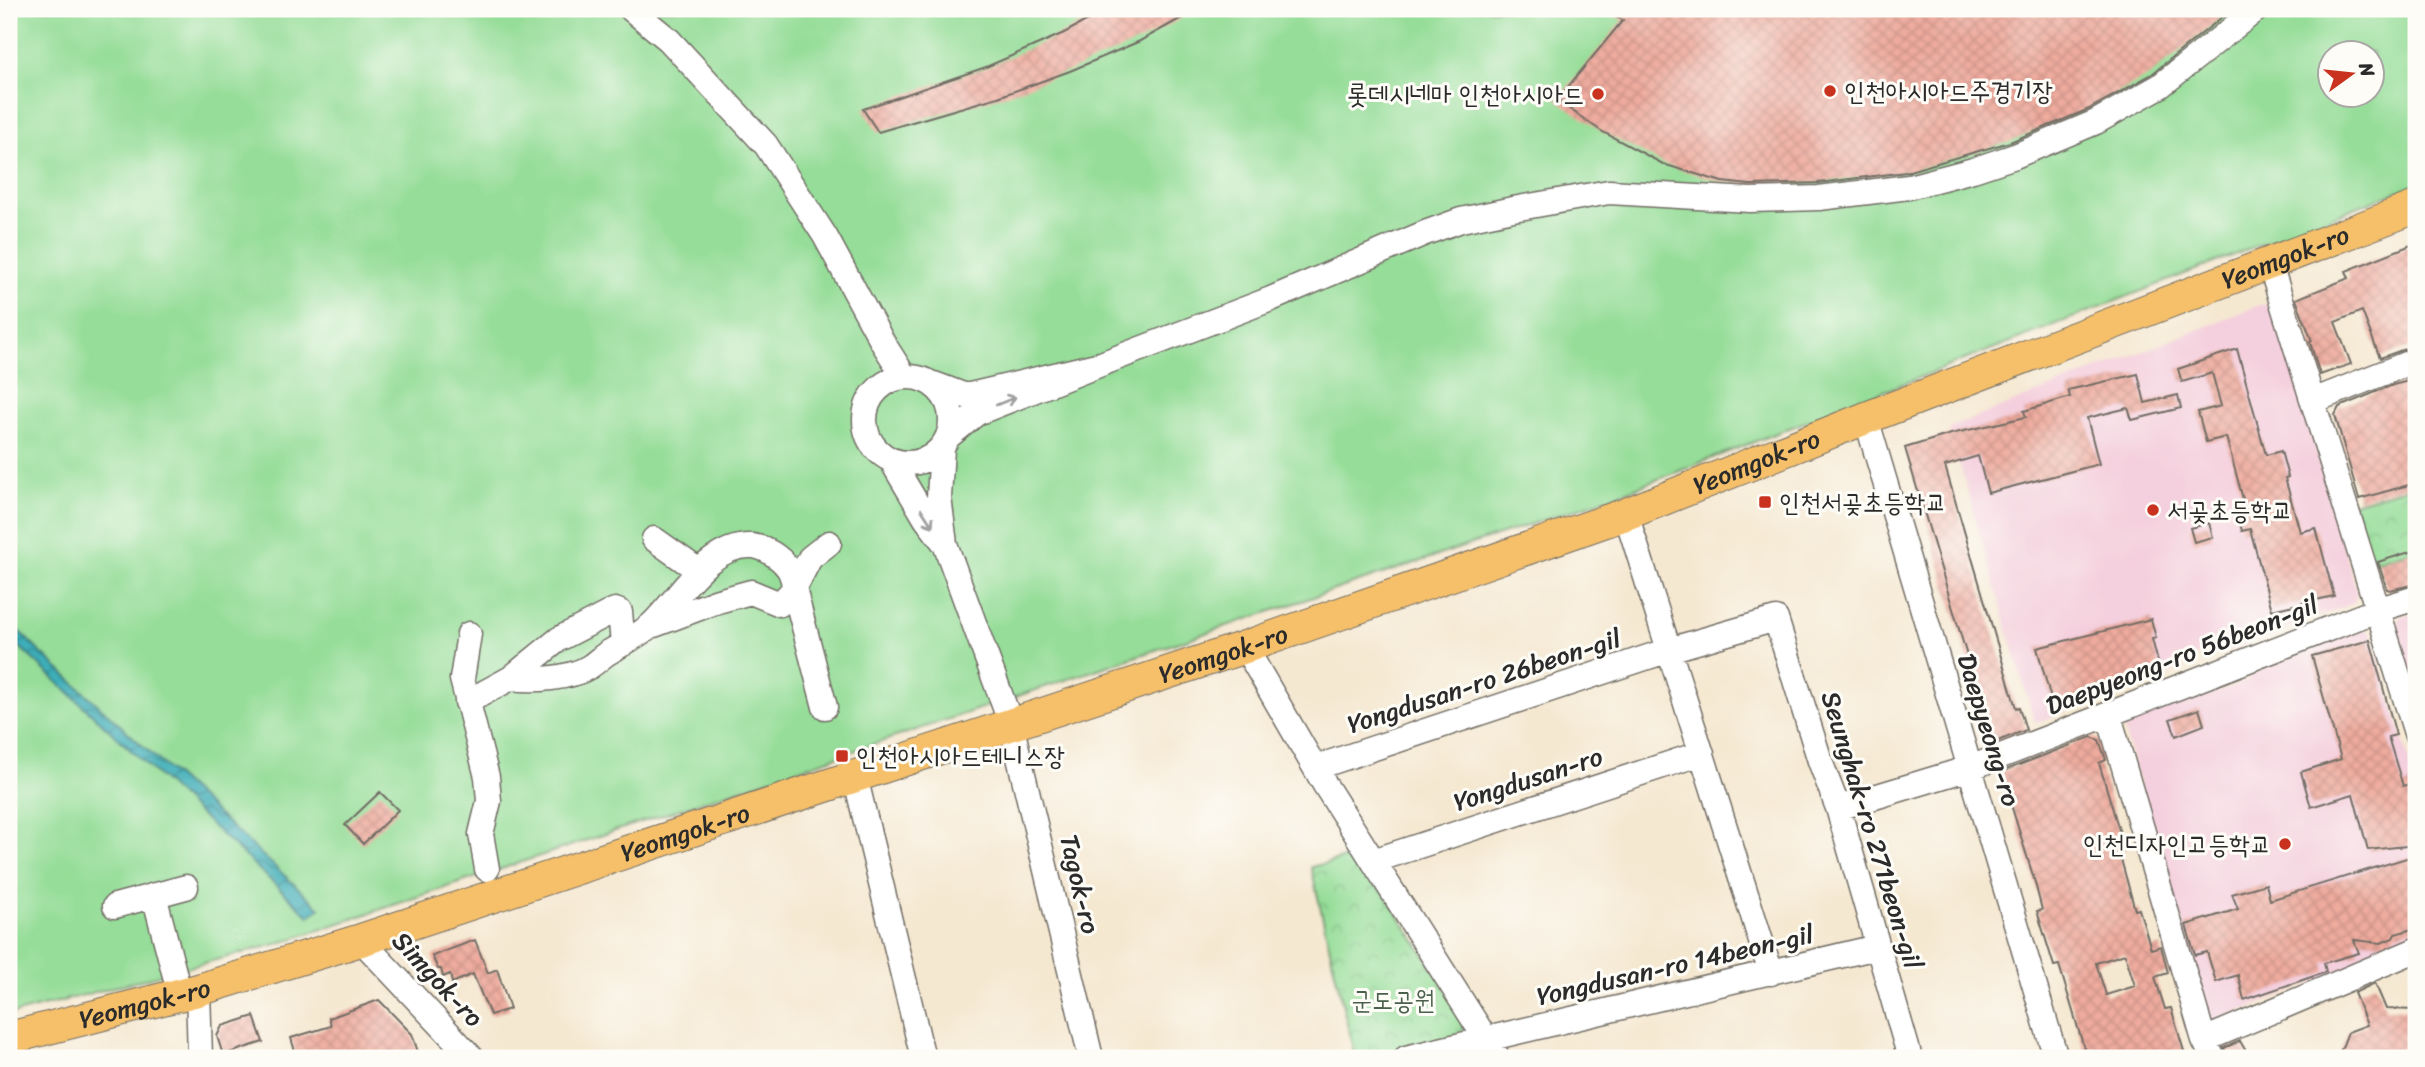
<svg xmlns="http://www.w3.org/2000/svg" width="2425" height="1067" font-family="Sriracha,'Poor Story',sans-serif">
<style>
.built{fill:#f4cfdd}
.park{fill:url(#park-crowns);stroke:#608462;stroke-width:2}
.garden{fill:#95dd98;stroke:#608462;stroke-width:2;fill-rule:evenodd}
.water{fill:url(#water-waves);stroke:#346c71;stroke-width:2}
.building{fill:url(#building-cross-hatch);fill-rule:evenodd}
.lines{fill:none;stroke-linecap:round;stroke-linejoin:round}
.minor-casing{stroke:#726d65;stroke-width:27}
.major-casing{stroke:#726d65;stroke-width:34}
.minor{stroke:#fff;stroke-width:24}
.major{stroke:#f6c06b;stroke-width:32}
.oneway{stroke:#a0a0a0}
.poi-dot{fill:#c8321e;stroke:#fdfcf7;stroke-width:2.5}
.labels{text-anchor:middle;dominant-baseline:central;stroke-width:6;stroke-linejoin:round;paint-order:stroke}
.poi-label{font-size:26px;fill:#2b2b2b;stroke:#fdfcf7;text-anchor:start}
.street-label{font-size:26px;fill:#2b2b2b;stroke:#fdfcf7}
.park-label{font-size:26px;fill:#4b604c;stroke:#fdfcf7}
</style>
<defs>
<pattern id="park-crowns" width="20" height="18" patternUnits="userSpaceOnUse" patternTransform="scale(1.75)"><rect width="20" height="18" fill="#95dd98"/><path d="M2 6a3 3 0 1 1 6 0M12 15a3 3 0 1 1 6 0" fill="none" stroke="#81be83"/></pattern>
<pattern id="water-waves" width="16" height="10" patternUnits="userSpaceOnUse" patternTransform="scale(1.75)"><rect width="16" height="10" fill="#3dadb7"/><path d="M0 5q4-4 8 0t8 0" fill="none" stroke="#338d95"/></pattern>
<pattern id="building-cross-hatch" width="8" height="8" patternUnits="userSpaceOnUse" patternTransform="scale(1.75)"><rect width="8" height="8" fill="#eeab9e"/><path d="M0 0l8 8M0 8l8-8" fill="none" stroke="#cc9388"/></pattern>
</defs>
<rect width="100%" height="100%" fill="#fdfcf7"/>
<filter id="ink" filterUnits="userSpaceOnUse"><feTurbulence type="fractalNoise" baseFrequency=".0143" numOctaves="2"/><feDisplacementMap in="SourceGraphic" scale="14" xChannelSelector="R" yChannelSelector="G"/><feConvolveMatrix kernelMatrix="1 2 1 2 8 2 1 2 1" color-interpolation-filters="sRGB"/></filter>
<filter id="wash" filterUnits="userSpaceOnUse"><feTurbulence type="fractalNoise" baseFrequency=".00686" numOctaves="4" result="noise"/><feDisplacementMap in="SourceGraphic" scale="28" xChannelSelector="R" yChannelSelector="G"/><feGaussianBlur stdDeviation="1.57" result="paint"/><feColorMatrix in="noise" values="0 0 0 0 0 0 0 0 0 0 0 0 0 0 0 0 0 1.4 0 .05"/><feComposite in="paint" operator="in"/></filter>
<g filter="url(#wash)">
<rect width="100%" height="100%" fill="#f5e8d1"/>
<path class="built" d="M2260 305H2275L2357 593 2354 603 2212 657 2207 652 2194 656 2182 661 2180 670 2035 723 1949 428Z
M2416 611V703L2394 628 2401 616Z
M2363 629 2371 633 2416 783V942L2216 1021 2208 1018 2178 907 2172 905 2122 722 2207 687 2218 692 2247 681 2250 674Z"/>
<path class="park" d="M2416 485V549L2370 563 2353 503Z
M1359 855 1458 1006 1465 1036 1367 1058H1355L1311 867Z"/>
<path class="garden" d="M9 9H2416V184L1615 496 280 943 9 1015ZM2330 52H2372V94H2330Z"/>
<path class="water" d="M9 621 38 650 320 908 309 916 9 637Z"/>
<g id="blocks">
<path class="building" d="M1108 9H1198L1140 41 1070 71 998 97 878 132 863 109 986 67 1064 33Z
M1599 9H2232L2152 74 2089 109 2010 142 1906 172 1818 183 1750 185 1722 182 1663 164 1601 131 1557 100 1623 20Z
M2416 243V345L2380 358 2362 311 2335 322 2351 364 2320 375 2310 342 2312 341 2296 299 2349 278 2346 271Z
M2237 349 2266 455 2281 451 2288 477 2285 478 2300 532 2316 528 2334 596 2272 610 2250 529 2242 531 2237 513 2246 510 2226 437 2206 442 2198 412 2221 406 2212 373 2182 382 2178 369Z
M2138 374 2145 403 2178 395 2181 408 2132 420 2128 408 2087 418 2099 464 1988 493 1978 456 1945 466 2016 708 2019 707 2026 730 1993 743 1905 448 1951 434 2026 417 2024 411 2070 397 2068 390Z
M2416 379V483L2359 499 2335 415 2339 407 2393 385Z
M2209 523 2213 537 2194 542 2190 528Z
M2416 550V584L2390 590 2387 589 2378 562Z
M2151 619 2156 638 2152 639 2161 674 2053 706 2037 648Z
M2370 640 2396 735 2388 737 2403 786 2416 782V845L2368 850 2353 794 2311 807 2301 772 2341 759 2312 656Z
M2199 709 2204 725 2176 736 2170 719Z
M2091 737 2099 740 2106 760 2099 763 2125 850 2119 852 2135 910 2139 909 2151 949 2161 946 2168 973 2155 977 2165 1009 2171 1008 2186 1058H2087L2059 965 2054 966 2037 911 2042 910 2034 879 2001 772ZM2125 954 2135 986 2106 995 2096 963Z
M380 792 398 810 363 844 345 825Z
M2416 855V928L2395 934 2393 938 2381 943 2354 940 2359 953 2324 963 2326 972 2244 1000 2238 975 2216 982 2207 952 2195 955 2186 925 2238 909 2232 894 2266 884 2270 900Z
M475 940 488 973 497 969 510 1009 490 1015 473 974 452 983 450 974 443 977 441 969H438L432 956Z
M2375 983 2386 1009 2416 1010V1058H2338L2348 1032 2367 1025 2354 993Z
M379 1000 412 1034 420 1058H297L291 1038 331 1026 329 1018Z
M254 1016 263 1042 223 1055 217 1036 222 1026Z
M2240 1041 2250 1058H2228L2224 1048Z"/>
</g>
</g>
<g filter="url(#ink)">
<use href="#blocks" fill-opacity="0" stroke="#726d65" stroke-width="2"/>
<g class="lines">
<defs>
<path id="minor" d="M631 9 669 40 766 145 825 236 883 343 904 376
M2270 264 2416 733
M1101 364 1271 299 1425 233 1461 220 1513 209 1609 192 1750 200 1819 198 1909 187 1973 170 2015 156 2096 122 2160 86 2257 9
M865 420a43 43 0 1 1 86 0a43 43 0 1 1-86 0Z
M934 384 966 396 1101 364 977 413 949 436
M2313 401 2416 360
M1866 418 2056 1058
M891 460 926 519 945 544 939 497 942 448
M1626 514 1771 973
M654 539 699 571
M945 544 1011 724 1091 1058
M654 625 718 601 751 592 780 604 794 589 810 558 829 543
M469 634 462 679 487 777 489 801 481 834 487 869
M1245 647 1325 785 1498 1058
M511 678C534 681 569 679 589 667 597 662 603 655 611 651 624 643 639 635 651 625 680 598 708 543 753 546 766 548 780 557 788 568 795 578 794 592 798 604 807 638 816 673 825 707
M467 702 511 678 559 639 615 610 620 612 623 644
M2109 716 2204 1040 2213 1058
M1317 767 1669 650 1776 619 1820 761 1838 808 1910 1058
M855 776 923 1058
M1838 808 1970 768 2377 610 2416 598
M1373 861 1702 753
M154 895 180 995
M115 906 186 887
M361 940 472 1058
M198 990 200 1058
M2204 1040 2416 950
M1406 1058 1877 947"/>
<g id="major">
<path id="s1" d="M9 1038 198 990 361 940 1245 647 1626 514 1866 418 2416 207"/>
</g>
</defs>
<use href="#minor" class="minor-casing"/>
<use href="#major" class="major-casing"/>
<use href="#minor" class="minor"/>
<use href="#major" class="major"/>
</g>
<defs><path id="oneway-shaft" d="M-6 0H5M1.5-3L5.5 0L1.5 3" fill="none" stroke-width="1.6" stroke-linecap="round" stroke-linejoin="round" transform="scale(1.75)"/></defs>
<g class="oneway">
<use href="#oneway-shaft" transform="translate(1006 401) rotate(-22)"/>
<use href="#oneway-shaft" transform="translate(927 518) rotate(57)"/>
</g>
</g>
<g class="poi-dot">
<circle cx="1830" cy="91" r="7"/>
<circle cx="1598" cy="94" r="7"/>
<rect x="1758" y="495" width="14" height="14" rx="3.5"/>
<circle cx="2153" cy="510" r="7"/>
<rect x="835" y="749" width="14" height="14" rx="3.5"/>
<circle cx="2285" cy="844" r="7"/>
</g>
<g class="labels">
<g class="poi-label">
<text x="1844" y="91">인천아시아드주경기장</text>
<text x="1584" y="94" text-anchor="end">롯데시네마 인천아시아드</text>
<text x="1779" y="502">인천서곶초등학교</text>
<text x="2167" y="510">서곶초등학교</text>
<text x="856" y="756">인천아시아드테니스장</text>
<text x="2271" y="844" text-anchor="end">인천디자인고등학교</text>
</g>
<g class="street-label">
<text stroke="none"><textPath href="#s1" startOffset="2408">Yeomgok-ro</textPath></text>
<text stroke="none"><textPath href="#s1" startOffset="1841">Yeomgok-ro</textPath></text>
<text stroke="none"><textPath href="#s1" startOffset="1274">Yeomgok-ro</textPath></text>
<text transform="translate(2182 655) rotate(-21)">Daepyeong-ro 56beon-gil</text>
<text transform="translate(1484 681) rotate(-18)">Yongdusan-ro 26beon-gil</text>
<text transform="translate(1989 730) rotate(73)">Daepyeong-ro</text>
<text transform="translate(1528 779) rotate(-18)">Yongdusan-ro</text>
<text transform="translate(1872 830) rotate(73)">Seunghak-ro 271beon-gil</text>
<text stroke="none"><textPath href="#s1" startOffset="707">Yeomgok-ro</textPath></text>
<text transform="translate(1080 884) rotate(77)">Tagok-ro</text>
<text transform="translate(1675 965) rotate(-13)">Yongdusan-ro 14beon-gil</text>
<text transform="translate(438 979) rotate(47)">Simgok-ro</text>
<text stroke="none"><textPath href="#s1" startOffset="140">Yeomgok-ro</textPath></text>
</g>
<g class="park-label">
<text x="1393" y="1000">군도공원</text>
</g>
</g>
<rect width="2425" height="1067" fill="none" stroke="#fdfcf7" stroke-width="35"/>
<g transform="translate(2351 74) rotate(75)"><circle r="33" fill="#fdfcf7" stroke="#a9a8a5" stroke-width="2"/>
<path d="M0-5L12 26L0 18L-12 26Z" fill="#c8321e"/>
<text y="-10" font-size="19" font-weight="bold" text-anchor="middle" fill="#2b2b2b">N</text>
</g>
</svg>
